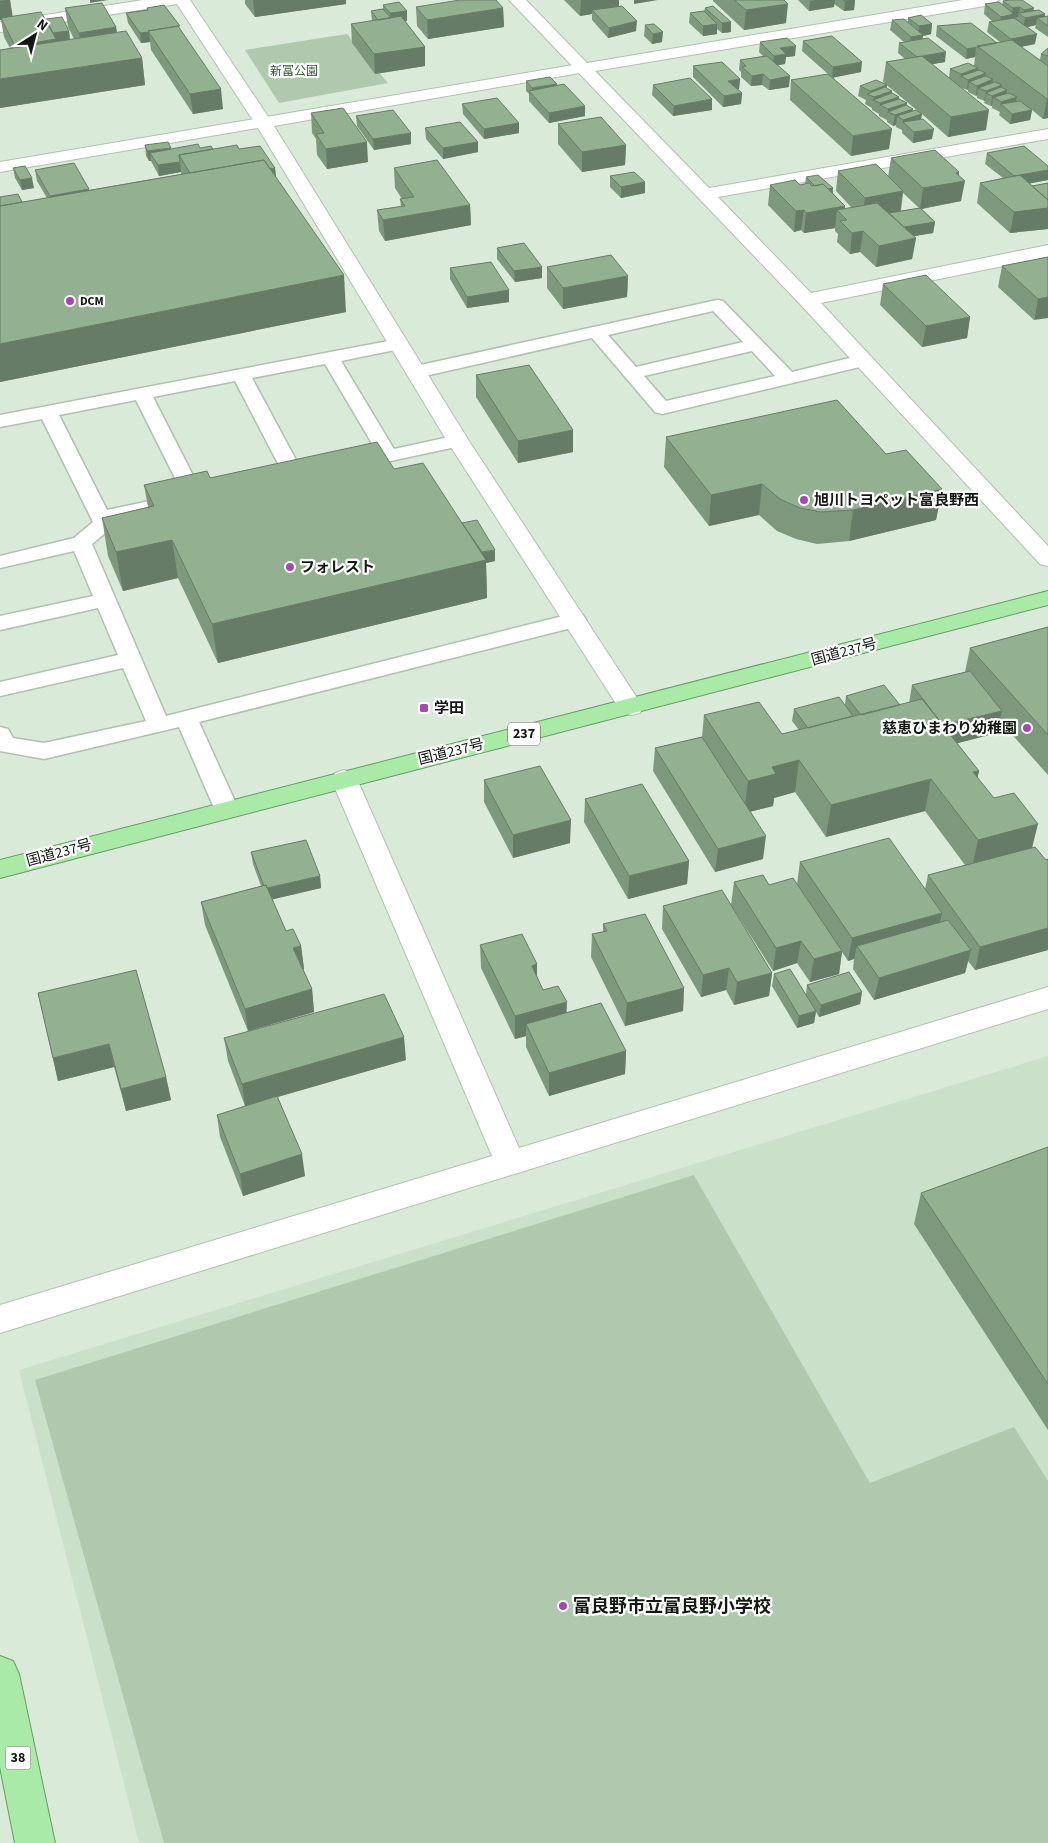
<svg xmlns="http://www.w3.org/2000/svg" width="1048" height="1843" font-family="'Source Sans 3','Noto Sans JP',sans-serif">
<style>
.built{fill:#cae0c9}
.green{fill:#b0c9ae}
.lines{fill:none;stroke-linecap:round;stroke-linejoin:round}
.service-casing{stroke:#b0c0af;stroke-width:3}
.minor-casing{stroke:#b0c0af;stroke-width:2}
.tertiary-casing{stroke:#b0c0af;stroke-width:2}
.trunk-casing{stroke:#659d63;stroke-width:2}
.service{fill:#fff;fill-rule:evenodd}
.minor{fill:#fff;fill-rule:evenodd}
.tertiary{fill:#fff;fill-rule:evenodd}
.trunk{fill:#a8eaa6;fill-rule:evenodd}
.wall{fill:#7e987d;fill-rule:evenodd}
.shaded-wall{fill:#677c66}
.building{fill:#93b191;stroke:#677c66}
.poi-dot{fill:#a648b1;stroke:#fff;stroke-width:2}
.labels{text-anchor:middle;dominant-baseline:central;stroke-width:4.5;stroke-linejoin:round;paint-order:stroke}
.far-park-label{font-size:12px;fill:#2e592d;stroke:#fff}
.far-poi-label{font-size:12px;font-weight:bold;fill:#121812;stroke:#fff;text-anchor:start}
.shield{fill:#fff;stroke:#595d59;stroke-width:1}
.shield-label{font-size:14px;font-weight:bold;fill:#121812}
.poi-label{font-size:15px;font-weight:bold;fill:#121812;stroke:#fff;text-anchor:start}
.street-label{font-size:15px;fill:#121812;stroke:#fff}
.near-poi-label{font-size:18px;font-weight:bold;fill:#121812;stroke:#fff;text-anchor:start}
</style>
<rect width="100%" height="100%" fill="#daead9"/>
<path class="built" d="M1048 1056V1843H139L19 1370Z"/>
<path class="green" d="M347 34 388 83 279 103 245 50Z
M694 1175 870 1483 1014 1427 1048 1481V1843H164L35 1380Z"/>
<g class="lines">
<defs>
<path id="service" d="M717 300 723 301 792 372 862 355 868 357 871 361 868 365 662 414 655 412 592 338 416 378 409 376 407 372 409 368 416 366ZM713 311 743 342 636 367 608 335ZM752 351 775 376 666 401 644 376Z
M399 339 405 340 408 344 405 348 341 361 394 449 458 435 465 437 468 441 465 445 353 469 346 467 343 463 346 459 377 452 325 364 252 378 304 475 301 479H287L284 475 235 381 153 397 204 497 201 501 122 519 92 544 166 716 575 613 583 615 586 620 583 625 199 722 238 808 234 814 226 816 218 814 214 808 179 727 44 759 0 751V727L8 729 13 738 44 743 146 721 123 668 0 696V682L118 655 98 608 0 630V616L93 596 74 551 0 568V556L74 538 93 522 42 419 0 427V415ZM136 400 183 494 107 510 59 415Z"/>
<path id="minor" d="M143 0H190L271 121 268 125H256L177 4 0 32V22Z
M509 0H526L587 63 963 0H999L991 5 595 71 709 188 1048 129V139L718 197 811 293 1048 245V257L821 303 1048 546V566L1040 564 800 304Z
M344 770 353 773 357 779 519 1148 1048 987V1009L0 1333V1305L492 1156 331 779 335 773Z"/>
<path id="tertiary" d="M585 63 591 65 593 68 591 71 274 126 469 441 643 707 640 713 631 715 622 713 447 441 258 128 0 172V162Z"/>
<path id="trunk" d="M1048 591V605L0 878V860Z
M0 1656 13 1661 19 1674 55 1843H15L0 1767Z"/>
</defs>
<use href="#service" class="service-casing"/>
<use href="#minor" class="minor-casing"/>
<use href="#tertiary" class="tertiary-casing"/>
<use href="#trunk" class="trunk-casing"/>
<use href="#service" class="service"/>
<use href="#minor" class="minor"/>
<use href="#tertiary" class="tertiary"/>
<use href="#trunk" class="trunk"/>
</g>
<path class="wall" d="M0 0H10L12 16 46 22 69 31 70 40 74 39 68 27 65 8 116 27 117 33 142 58 145 85 0 108V50L10 48 4 37 1 20H0Z
M245 0H346V4L255 17 245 4Z
M564 0H619V6L636 31 608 38 592 20V14L580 16Z
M713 0H784L786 23 744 30 713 1Z
M798 0H855L854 10 844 11 834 4V7L809 11Z
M1003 1 1045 14V16H1048V37L1035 28 1036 25 1027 27 1035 44 1021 47 1040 60 1041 54 1048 48V118L1043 119 1032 110 1030 120 1010 124 999 115 1000 112 992 108V106H991L984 103 985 101 977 98V95L976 96 968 92V89L967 90 960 87 986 130 948 137 922 114 921 119 932 139 913 143 902 133V130L896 127V125L893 126 887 122V120L879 116V114L872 110V108L865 104 866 100 858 96 860 86 886 88 892 91V93L899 97V99L907 103 906 105 912 111 919 112 883 82 886 62 905 59 898 53 899 43 904 42 890 30 892 20 908 22V18L932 24 931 34 923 36 922 39 945 62 932 64 949 78 950 69 974 66 975 57 966 59 936 36 937 26 997 43 1000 42 987 32 989 22H993L984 14 985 4 1002 5Z
M383 5 407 11V21H405L425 47V66L375 74 352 43 351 24 372 21 371 11 383 9Z
M416 7 503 8 504 27 428 39 417 26Z
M147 8 180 30 223 109 193 114 151 50 150 42 141 43 128 23 126 13 147 10Z
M705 8 731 22V32L722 33 717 29V34L703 36 689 23 690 13 704 11Z
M645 25 662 42 652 44 644 36Z
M803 41 861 72 833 77 889 149 851 156 790 100 791 80 828 74 802 51Z
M760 42 795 56 786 57 785 64 778 65 789 87 769 90 762 85 751 86 741 77V72L739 70 740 60 763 56 759 52Z
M693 66 740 79 739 89H737L742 93 741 104 723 107 693 77Z
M526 81 557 84V86L585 116 549 123 529 101V94L526 91Z
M653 85 712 110 673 116 652 95Z
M462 104 519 123V133L484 139 463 114Z
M311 113 368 162 327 169 317 155 316 139 312 133Z
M356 116 411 144 374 150 357 126Z
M558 124 626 145 625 165 582 172 558 144Z
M425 128 478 142V152L443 159 426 139Z
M145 145 171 149 200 148 213 149H239L275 168 276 177 346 312 0 382V197L22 202 47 198 37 181 35 170 89 190 181 174V172L159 176 152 163 151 161H149L146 156Z
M987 153 1048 180 1029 183 1032 186 1048 183V229L1010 233 977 203 980 183 1003 178 985 164Z
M891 158 959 172V176L961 201 922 209 935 222 933 233 913 236 916 238 912 259 876 267 860 252 850 254 837 242 838 234 835 231V228L804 233 801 230 794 232 768 205 770 185H800L805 184 806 177 833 188V193L845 206 844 209 852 208 836 191 838 171 888 177ZM903 193 919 208 901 211Z
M13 168 34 188 22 190 15 178Z
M394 168 470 205 471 225 385 241 379 231 377 210 401 206 400 199H402L395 188Z
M610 176 645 182V193L621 198 610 187Z
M497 248 542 267V278L515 282 497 259Z
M1048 257 1034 320 998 287 1002 266Z
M547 267 628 276 627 297 563 309 547 288Z
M450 268 509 302 467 308 450 279Z
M883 284 970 317 967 338 922 347 880 305Z
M476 375 573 452 518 463 476 397Z
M666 437 886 454 942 489 936 520 849 541 817 544 796 539 777 531 759 515 709 526 664 467Z
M394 469 462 523 495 561 486 563 487 598 218 663 178 578 123 591 108 556 102 518 148 507 144 485 210 478Z
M1048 627V775L1000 721 997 733 957 743 979 771 977 777 1032 848 1046 860 1048 859V950L975 970 968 961 965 973 874 1000 853 969 854 959 848 961 842 952 839 974 810 982 797 963 773 971 731 905 734 882 769 885 797 884 800 862 925 889 928 875 965 865 925 811 826 837 795 792 774 798 773 806 750 812 763 859 715 872 653 771 655 748 702 737 704 715 782 734 799 730 792 721 794 709 845 705 846 696 900 705 909 703 912 685 965 672 970 648Z
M484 780 570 843 513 858 484 802Z
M585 799 689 861 687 884 628 899 584 822Z
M251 852 320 876 321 888 272 899 286 931 301 946 304 969H303L312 989 314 1012 248 1031 205 925 201 902 261 886 253 864Z
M663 906 772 973 769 996 734 1005 726 990 701 997 662 929Z
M603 924 684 988 683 1011 625 1026 591 957 592 934 603 932Z
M480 945 537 978 543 990 566 1012 626 1051 625 1074 549 1096 526 1047V1036L515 1039 481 968Z
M774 974 806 994 807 985 862 992 860 1004 819 1017 816 1012 814 1023 797 1028 772 986Z
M38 993 166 1077 171 1100 126 1111 114 1067 58 1081Z
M224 1038 406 1060 278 1097 305 1176 243 1196 220 1137 217 1115 245 1106 228 1061Z
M1048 1147V1430L914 1224 921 1193Z"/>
<path class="shaded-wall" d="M6 0H10L13 18H1V20H0V1Z
M90 0H108L90 3Z
M253 0H346V4L255 17Z
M581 0H619V10H592V14L580 16Z
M634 0H658L634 4Z
M815 0H835L834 7 809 11 810 1Z
M855 0 854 10 844 11 845 1Z
M788 4 786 23 744 30 746 10Z
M1020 7 1018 17 1014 18 999 27 1001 17 1011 15 1013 8Z
M503 8 504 27 428 39 427 20Z
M1034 8 1032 16 1045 14 1044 23 1037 18 1036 25 1023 28 1025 18 1023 16 1024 10Z
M407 11V21L391 23 390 13Z
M637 21 636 31 608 38 609 28Z
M731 22V32L722 33V23Z
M717 24V34L703 36V26Z
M932 24 931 34 923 36 921 45 909 47 911 37 918 36 919 26Z
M116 27 119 46 82 52 79 33Z
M69 31 70 41 19 65 15 46 53 33Z
M149 32 150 42 141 43 140 33Z
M663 32 662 42 652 44 653 34Z
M1037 34 1035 44 1010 49 1011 39Z
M796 46 795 56 786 57 785 64 773 66 774 56 780 48Z
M425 47V66L375 74 374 54Z
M976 47 975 57 966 59 967 49Z
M946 52 945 62 916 67 917 57Z
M142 58 145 85 0 108V79Z
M862 62 861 72 832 78 833 67Z
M978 68 976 77 986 73 984 83 993 79 992 89 1002 85 1001 93 1007 90 1006 101 1017 97 1015 108 1001 104 999 112 1001 102 993 98 992 106H991L992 96 986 93 985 101H984L986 91 978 88 977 95 976 96 977 86 969 82 968 89 967 90 968 80 961 76 959 84 961 74Z
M763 74 762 85 751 86 752 76Z
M790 76 789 87 769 90 770 80Z
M740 79 739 89 727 91 728 81Z
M557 84V94L532 95V88Z
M887 85 886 93 892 91 891 99 899 97 898 106 907 103 906 111 913 109 912 117 922 114 920 124 903 122 902 130 903 120 897 116 896 125 893 126 895 115 888 112 887 120 888 109 880 105 879 114 880 103 873 100 874 97 870 95V91Z
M221 89 223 109 193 114 190 94Z
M742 93 741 104 723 107 724 96Z
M712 99V110L673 116 674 106Z
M1047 99H1048V118L1043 119Z
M585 106V116L549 123V113Z
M989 110 986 130 948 137 951 117Z
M1032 110 1030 120 1010 124 1012 114Z
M519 123V133L484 139V129Z
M892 129 889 149 851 156 853 136Z
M934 129 932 139 913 143 914 132Z
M411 133V144L374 150 373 139Z
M367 142 368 162 327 169 326 149Z
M478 142V152L443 159V148Z
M626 145 625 165 582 172V152Z
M171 148 172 158 150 153 151 161H149L147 151Z
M180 162 181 172 159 176 158 165Z
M275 168 277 188 195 182Z
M1048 170V180L1012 187 1014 176Z
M959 172 958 182 965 181 961 201 920 209 923 188 956 173Z
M32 178 34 188 22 190 20 180Z
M645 182V193L621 198V187Z
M833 188 832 199 821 191Z
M89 189 91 200 52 207 50 196Z
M903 191 900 212 862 218 865 198Z
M470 205 471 225 385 241 383 220Z
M1048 205V229L1010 233 1014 212Z
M845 206 844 216 837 210 835 228 804 233 806 213Z
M804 210 801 230 794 232 796 211Z
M935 222 933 233 897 239 899 228Z
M863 231 860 252 850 254 852 233Z
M916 238 912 259 876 267 879 246Z
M542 267V278L515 282 514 271Z
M344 275 346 312 0 382V344Z
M628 276 627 297 563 309V288Z
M509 290V302L467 308V297Z
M1048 297V318L1034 320 1038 299Z
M970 317 967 338 922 347 926 326Z
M573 430V452L518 463V441Z
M762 484 759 515 709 526 711 495Z
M942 489 936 520 849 541 853 510Z
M172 540 178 578 123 591 116 552Z
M495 550V561L486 563 487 598 218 663 212 624 474 554Z
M1002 711 997 733 939 748 943 725Z
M799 760 795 792 774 798 773 806 744 813 748 781 772 767Z
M979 771 972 803 973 772Z
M931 779 925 811 826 837 831 805Z
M571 820 570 843 513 858V835Z
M1038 824 1030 856 971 872 978 840Z
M766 836 763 859 715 872 718 849Z
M689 861 687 884 628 899 629 876Z
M320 876 321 888 266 901 265 889Z
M942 913 937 936 857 946 854 959 848 961 852 938Z
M1048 928V950L975 970 980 947Z
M801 941 797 963 773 971 776 948Z
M301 946 304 969 296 971 293 948Z
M971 950 965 973 874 1000 879 978Z
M842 951 839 974 810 982 814 959Z
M537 964V987L532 966Z
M729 968 726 990 701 997 703 975Z
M772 973 769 996 734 1005 737 982Z
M684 988 683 1011 625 1026 627 1003Z
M312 989 314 1012 248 1031 245 1009Z
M862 992 860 1004 819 1017 821 1005Z
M567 1002 566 1025 526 1024V1036L515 1039V1016Z
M816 1011 814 1023 797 1028 799 1016Z
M404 1037 406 1060 245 1106 242 1084Z
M109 1044 114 1067 58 1081 53 1058Z
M626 1051 625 1074 549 1096V1073Z
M166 1077 171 1100 126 1111 121 1089Z
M302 1154 305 1176 243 1196 240 1174Z"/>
<path class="building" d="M460 0H496L503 8 427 20 416 7Z
M734 0H784L788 4 746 10Z
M843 0H855L845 1Z
M1010 0H1022L1034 8 1024 10 1020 7 1013 8 1003 1Z
M399 2 407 11 390 13 383 5Z
M999 2 1014 14 1001 17 985 4Z
M102 3 116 27 79 33 65 8Z
M164 5 180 26H178L148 31 149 32 140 33 126 13 148 10 147 8Z
M622 6 637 21 609 28 592 10Z
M713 6 731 22 722 23 705 8Z
M383 9 391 18 378 20 371 11Z
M1039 10 1045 14 1025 18 1019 13Z
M704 11 717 24 703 26 690 13Z
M41 12 56 39 15 46 1 18Z
M921 15 932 24 919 26 908 18Z
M401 16 425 47 374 54 351 24Z
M1048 16V26L1037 18Z
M62 17 69 31 53 33 46 19Z
M1014 18 1037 34 1011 39 989 22Z
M904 19 923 35 911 37 892 20Z
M971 23 997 43 967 49 937 26Z
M654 24 663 32 653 34 645 25Z
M178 26 221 89 190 94 148 31Z
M126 31 142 58 0 79V50Z
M832 36 862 62 833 67 803 41Z
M787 38 796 46 780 48 786 54 774 56 760 42Z
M928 38 946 52 917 57 899 43Z
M1012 40 1048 66V99H1047L977 46Z
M1048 48V56L1041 54Z
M767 56 790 76 770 80 763 74 752 76 742 67 746 66 740 60Z
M922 56 989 110 951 117 886 62Z
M722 62 740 79 728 81 742 93 724 96 693 66Z
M968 63 978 68 961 74 950 69Z
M979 70 986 73 968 80 961 76Z
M828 74 892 129 853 136 791 80Z
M985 76 993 79 977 86 969 82Z
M550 77 557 84 532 88 526 81Z
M690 78 712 99 674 106 653 85Z
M876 80 887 85 870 91 860 86Z
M995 82 1002 85 986 91 978 88Z
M564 84 585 106 549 113 529 91Z
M885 87 892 91 874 97 867 94Z
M1001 87 1007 90 992 96 986 93Z
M892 93 899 97 880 103 873 100Z
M1009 93 1017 97 1001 102 994 97Z
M497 98 519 123 484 129 462 104Z
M899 99 907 103 888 109 880 105Z
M1020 101 1032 110 1012 114 1001 104Z
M906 105 913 109 895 115 888 112Z
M343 108 367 142 326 149 316 134 324 133 311 113Z
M393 110 411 133 373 139 356 116Z
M916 110 922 114 903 120 897 116Z
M601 117 626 145 582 152 558 124Z
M923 119 934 129 914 132 903 122Z
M460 122 478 142 443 148 425 128Z
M168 142 171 148 147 151 145 145Z
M198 144 200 148 211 146 213 149 179 155 180 162 158 165 150 153Z
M237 145 239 149 260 146 275 168 270 169 264 160 190 173 179 155Z
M1024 146 1048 166V170L1014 176 987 153Z
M935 150 959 172 956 173 965 181 923 188 891 158Z
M264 160 344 275 0 344V206Z
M437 160 470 205 383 220 377 210 405 206 400 199 414 197 394 168Z
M74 163 89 189 50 196 35 170Z
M876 164 903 191 865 198 838 171Z
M25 166 32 178 20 180 13 168Z
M634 172 645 182 621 187 610 176Z
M818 175 833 188 828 189 823 184 815 186 806 177Z
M1020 175 1048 200V208L1014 212 980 183Z
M795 180 800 185 809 183 812 186 823 184 845 206 806 213 804 210 796 211 770 185Z
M1048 183V200L1032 186Z
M18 194 22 202 0 206V197Z
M877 203 916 238 879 246 863 231 852 233 840 221 847 220 837 210Z
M920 208 935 222 904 227 889 213Z
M524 243 542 267 514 271 497 248Z
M611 255 628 276 563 288 547 267Z
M1048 257V297L1038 299 1002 266Z
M491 262 509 290 467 297 450 268Z
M926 275 970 317 926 326 883 284Z
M529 365 573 430 518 441 476 375Z
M837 400 886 454 906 450 942 489 853 510 821 512 800 508 780 499 762 484 711 495 666 437Z
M377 442 394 469 423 463 486 560 212 624 172 540 116 552 102 518 154 506 144 485 207 471 210 478Z
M477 520 495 550 482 552 462 523Z
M1048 627V735L970 648Z
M970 671 1002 711 943 725 912 685Z
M884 685 900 705 861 715 846 696Z
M839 697 853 716 808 728 794 709Z
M922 699 979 771 973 772 994 798 1014 793 1038 824 978 840 931 779 831 805 799 760 772 767 776 774 748 781 704 715 759 702 782 734Z
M702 737 766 836 718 849 655 748Z
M540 766 571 820 513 835 484 780Z
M642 784 689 861 629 876 585 799Z
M889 838 942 913 852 938 800 862Z
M306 840 320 876 267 888 266 885 264 886 251 852Z
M1035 847 1046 860 1048 859V928L980 947 928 875Z
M763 875 769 885 793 878 842 951 814 959 801 941 776 948 734 882Z
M266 885 286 931 293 929 301 946 293 948 312 989 245 1009 201 902Z
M722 890 772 973 737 982 729 968 703 975 663 906Z
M645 914 684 988 627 1003 592 934 607 931 603 924Z
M948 920 971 950 879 978 857 946Z
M522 934 537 964 532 966 543 990 558 986 567 1002 515 1016 480 945Z
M790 969 816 1011 799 1016 774 974Z
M136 970 166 1077 121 1089 109 1044 53 1058 38 993Z
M849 972 862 992 821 1005 807 985Z
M384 994 404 1037 242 1084 224 1038Z
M601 1003 626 1051 549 1073 526 1024Z
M277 1096 302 1154 240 1174 217 1115Z
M1048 1147V1384L921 1193Z"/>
<g class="poi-dot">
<circle cx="70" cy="301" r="5"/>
<circle cx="804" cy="500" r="5"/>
<circle cx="290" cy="567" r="5"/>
<rect x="419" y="703" width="10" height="10" rx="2.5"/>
<circle cx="1027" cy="728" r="5"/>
<circle cx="563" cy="1606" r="5"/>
</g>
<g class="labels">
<g class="far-park-label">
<text x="294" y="71">新冨公園</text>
</g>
<g class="far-poi-label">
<text x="80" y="301">DCM</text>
</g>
<g class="shield">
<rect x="508" y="722.5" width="32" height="23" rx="4"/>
<rect x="5.5" y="1746.5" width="25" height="23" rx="4"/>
</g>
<g class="shield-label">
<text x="524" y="734">237</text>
<text x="18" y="1758">38</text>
</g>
<g class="poi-label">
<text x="814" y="500">旭川トヨペット富良野西</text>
<text x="300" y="567">フォレスト</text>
<text x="434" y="708">学田</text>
<text x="1017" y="728" text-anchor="end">慈恵ひまわり幼稚園</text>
</g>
<g class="street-label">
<text transform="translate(844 652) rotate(-15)">国道237号</text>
<text transform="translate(451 752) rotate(-14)">国道237号</text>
<text transform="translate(59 853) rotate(-15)">国道237号</text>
</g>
<g class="near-poi-label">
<text x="573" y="1606">富良野市立富良野小学校</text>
</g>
</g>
<g transform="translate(35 35) rotate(36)" stroke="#ffffff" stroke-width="4" paint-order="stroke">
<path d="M0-4L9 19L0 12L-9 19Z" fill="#121812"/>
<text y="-8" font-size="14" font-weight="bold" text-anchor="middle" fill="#121812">N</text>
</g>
</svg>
